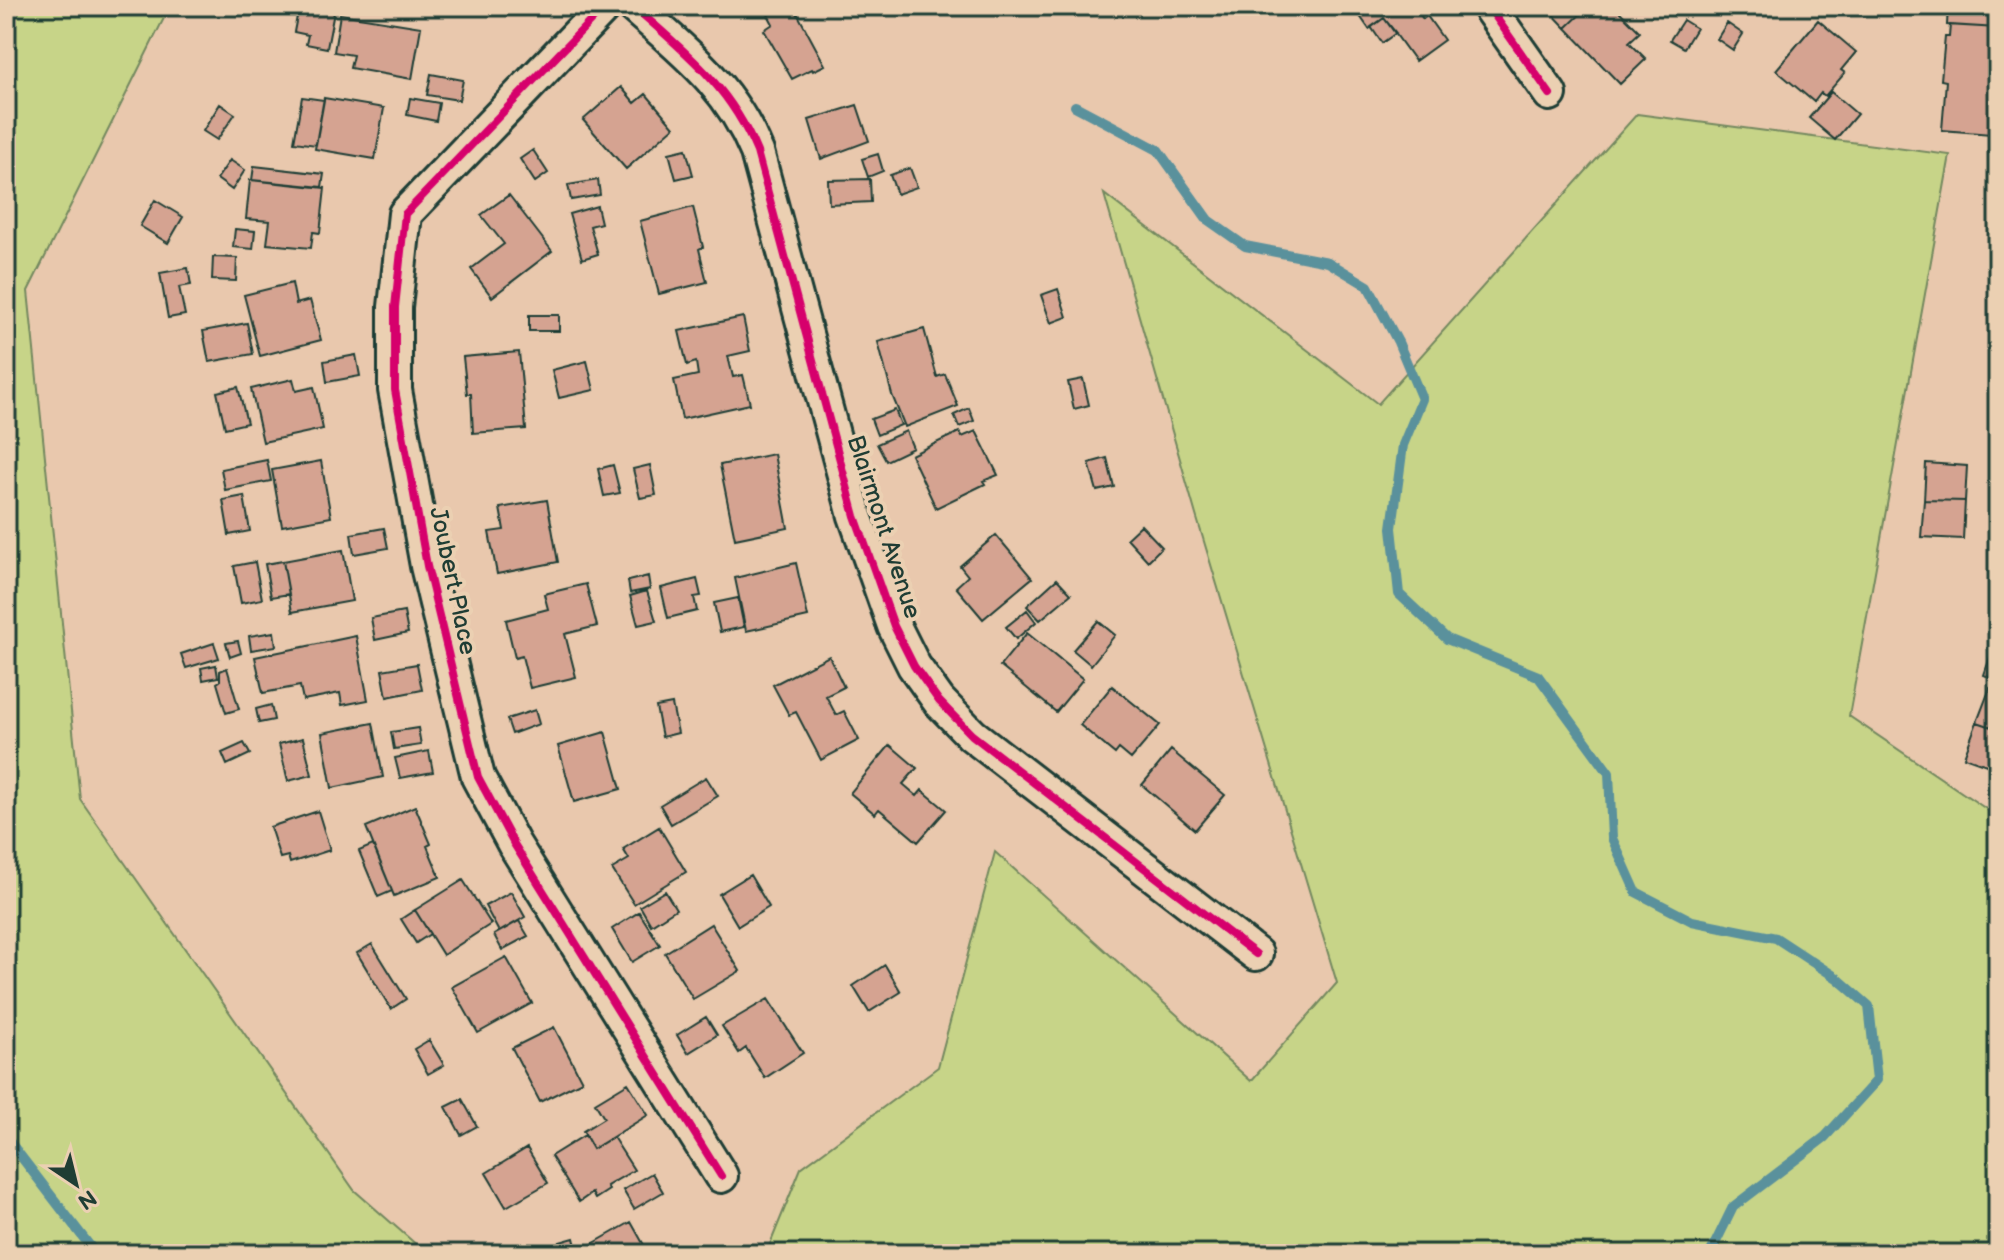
<svg xmlns="http://www.w3.org/2000/svg" width="2004" height="1260" font-family="'Balsamiq Sans',sans-serif">
<style>
.green{fill:#c7d488;stroke:#73885e;stroke-width:2}
.lines{fill:none;stroke-linecap:round;stroke-linejoin:round}
.stream{stroke:#5a919c;stroke-width:10}
.building{fill:#d5a391;stroke:#1f3d34;stroke-width:2}
.street-casing{stroke:#1f3d34;stroke-width:38}
.street{stroke:#ebd0b2;stroke-width:32}
.cycleway-casing{stroke:#ebd0b2;stroke-width:13}
.cycleway{stroke:#d6006c;stroke-width:8}
.labels{text-anchor:middle;dominant-baseline:central;stroke-width:8;stroke-linejoin:round;paint-order:stroke}
.street-label{font-size:24px;fill:#1f3d34;stroke:#ebd0b2}
</style>
<rect width="100%" height="100%" fill="#e9c8ad"/>
<filter id="ink" filterUnits="userSpaceOnUse"><feTurbulence type="fractalNoise" baseFrequency=".0125" numOctaves="2"/><feDisplacementMap in="SourceGraphic" scale="16" xChannelSelector="R" yChannelSelector="G"/><feConvolveMatrix kernelMatrix="1 2 1 2 8 2 1 2 1" color-interpolation-filters="sRGB"/></filter>
<g filter="url(#ink)">
<path class="green" d="M6 6H170L28 291 80 799 354 1190 427 1254H6Z
M1637 114 1950 155 1849 716 1998 817V1254H766L801 1168 938 1067 995 852 1251 1081 1337 983 1196 515 1104 194 1378 404Z"/>
<g class="lines">
<path class="stream" d="M1075 106 1158 150 1208 220 1245 246 1328 262 1368 286 1398 342 1422 399 1403 445 1392 528 1399 594 1447 639 1538 676 1609 773 1612 838 1636 892 1692 921 1776 938 1837 978 1869 1006 1877 1080 1825 1137 1733 1207 1710 1254
M6 1137 96 1254"/>
</g>
<path class="building" d="M299 6 334 12 327 48 306 44 308 35 294 32Z
M801 6 803 10 797 13 825 65 813 71 812 69 792 79 764 30 773 24 764 7Z
M1353 6H1414L1423 19 1427 16 1444 40 1415 61 1384 18 1369 29Z
M1545 6H1587L1588 7 1566 28Z
M1614 6 1640 32 1629 42 1646 59 1620 84 1566 28 1589 6Z
M1948 6H1998V28L1947 25Z
M340 14 421 27 412 79 350 68 353 55 334 52Z
M1384 18 1396 33 1382 43 1371 27Z
M1683 20 1696 28 1684 48 1670 40Z
M1818 20 1856 52 1841 70 1845 73 1825 96 1821 93 1814 102 1776 70Z
M1727 23 1743 34 1733 50 1717 39Z
M1950 25 1997 28 1998 84H1995L1991 134 1942 130 1946 81 1941 80 1945 37H1949Z
M431 74 463 80 459 100 427 95Z
M621 87 635 103 646 94 674 127 626 169 583 120Z
M1831 92 1857 114 1835 140 1809 118Z
M302 97 324 100 316 145 294 142Z
M324 98 384 108 375 159 315 149Z
M410 98 439 103 436 121 407 115Z
M220 104 235 114 217 140 203 131Z
M857 105 869 141 821 159 809 120Z
M686 149 693 175 676 179 669 153Z
M533 150 548 173 535 182 520 159Z
M878 154 883 171 868 177 862 159Z
M230 160 245 170 232 190 217 179Z
M254 166 324 174 322 187 252 180Z
M910 168 917 187 897 194 890 175Z
M870 179 871 202 829 204 828 180Z
M250 180 325 188 320 233 313 232 311 248 267 244 270 221 246 219Z
M598 180 600 195 571 200 568 185Z
M509 195 552 251 492 297 471 269 504 244 481 215Z
M155 200 183 217 168 243 140 226Z
M597 206 601 223 590 226 598 254 582 259 569 214Z
M693 207 703 247 699 249 707 282 659 294 640 221Z
M235 229 255 231 253 249 233 247Z
M213 257 237 258 236 281 212 280Z
M188 268 191 285 179 287 185 315 168 318 160 273Z
M292 283 296 304 310 300 321 340 260 356 244 295Z
M1058 289 1067 317 1051 323 1041 295Z
M529 315H559V331H529Z
M743 317 750 351 728 356 733 377 743 375 750 404 682 419 674 380 698 375 696 362 687 365 679 331Z
M247 323 253 354 209 362 203 331Z
M924 329 937 377 945 374 958 406 905 427 892 395 878 342Z
M519 352 526 429 473 433 471 394H467L463 357Z
M356 355 360 376 327 382 324 361Z
M587 361 594 390 559 398 552 370Z
M293 379 296 391 314 387 323 429 263 442 251 389Z
M1083 379 1089 405 1074 409 1068 382Z
M238 387 247 423 225 428 217 392Z
M969 408 974 421 959 427 954 415Z
M895 410 901 425 877 435 871 419Z
M906 431 913 448 886 461 877 444Z
M976 431 998 475 983 481 985 484 936 508 911 455 959 432 962 437Z
M774 454 788 528 735 539 720 465Z
M1107 458 1114 487 1097 491 1089 463Z
M267 460 271 481 225 490 221 469Z
M321 461 331 517 282 526 272 470Z
M1926 463 1967 466 1965 501 1924 500Z
M613 465 620 493 604 496 598 469Z
M650 465 656 495 640 498 633 469Z
M244 496 250 531 229 535 223 500Z
M547 500 558 562 497 574 489 532 504 530 500 508Z
M1924 500 1965 501 1963 539 1921 537Z
M1141 525 1162 547 1148 561 1127 538Z
M384 528 388 548 354 554 351 534Z
M996 535 1032 578 983 619 956 587 968 576 960 566Z
M343 550 352 601 292 612 283 561Z
M283 561 289 594 271 597 265 564Z
M255 562 262 599 241 603 234 566Z
M796 563 808 617 746 631 735 578Z
M648 576 650 589 630 593 628 581Z
M697 579 701 596 694 597 697 611 668 618 661 588Z
M1057 579 1071 594 1040 620 1027 606Z
M586 584 597 626 565 634 576 677 530 688 522 656 515 658 506 620 548 609 544 594Z
M647 591 656 621 638 625 630 596Z
M738 598 744 627 720 632 714 603Z
M1027 610 1036 622 1016 639 1006 627Z
M404 612 408 633 375 640 371 618Z
M1098 621 1115 635 1091 665 1073 650Z
M274 632 276 646 251 650 249 636Z
M1027 633 1083 679 1056 712 1000 666Z
M356 636 368 700 342 705 340 693 303 700 300 686 263 693 255 657Z
M1996 640 1998 641V681L1984 675Z
M238 641 241 653 230 657 226 643Z
M214 643 219 658 186 668 181 654Z
M829 656 844 687 826 696 836 715 844 711 859 740 821 760 796 712 789 715 773 685Z
M417 664 422 690 387 697 382 670Z
M216 665 218 677 203 680 201 668Z
M227 668 239 709 226 713 217 683 220 681V671Z
M1112 686 1160 725 1131 759 1119 749 1115 754 1080 725Z
M1990 688 1998 691V729L1977 722Z
M672 704 678 733 662 737 656 707Z
M271 705 274 720 259 723 256 709Z
M535 710 539 724 512 734 507 719Z
M1977 722 1998 729V769L1964 757Z
M373 723 383 777 332 788 322 733Z
M418 728 421 745 394 749 391 732Z
M605 732 621 789 574 802 558 746Z
M303 738 312 775 288 781 279 744Z
M244 743 250 754 227 765 222 753Z
M890 745 917 768 903 784 917 796 922 790 946 810 918 842 879 809 875 814 850 793Z
M1171 750 1225 795 1195 830 1142 785Z
M429 751 433 772 400 778 395 758Z
M706 777 718 796 671 824 660 805Z
M415 806 431 844 427 846 440 877 394 896 366 827Z
M318 811 330 850 290 863 288 856 280 858 270 827Z
M659 827 686 872 634 904 612 869 629 859 623 849Z
M373 845 392 891 378 897 359 851Z
M750 875 769 907 738 926 719 894Z
M463 880 491 924 443 955 415 910Z
M665 891 676 909 651 925 640 906Z
M511 892 525 917 499 932 485 906Z
M415 910 430 934 416 943 401 919Z
M639 912 660 945 632 962 612 929Z
M519 921 528 936 502 950 494 935Z
M711 924 740 971 693 999 665 953Z
M372 944 406 999 391 1009 357 953Z
M506 957 532 1003 478 1033 452 987Z
M885 965 901 992 869 1012 853 986Z
M768 999 803 1053 765 1078 746 1048 739 1053 722 1026Z
M706 1017 717 1035 688 1053 677 1035Z
M554 1027 582 1081 540 1102 512 1048Z
M429 1040 444 1065 428 1074 414 1049Z
M628 1083 648 1115 593 1149 583 1131 604 1118 595 1103Z
M462 1099 477 1126 461 1135 446 1107Z
M585 1135 593 1149 613 1137 634 1170 607 1186 609 1190 595 1199 592 1193 579 1202 551 1156Z
M527 1148 548 1183 506 1207 486 1173Z
M652 1173 663 1192 634 1209 623 1190Z
M631 1222 649 1254H591L587 1247Z
M574 1238 577 1250 564 1254 560 1242Z"/>
<g class="lines">
<defs>
<path id="street" d="M605 6 405 214 395 307V390L427 566 478 777 514 844 721 1176
M633 6C685 52 730 86 757 152L855 516 894 626 914 666 939 701 972 735 1256 954
M1488 6 1550 94"/>
</defs>
<use href="#street" class="street-casing"/>
<use href="#street" class="street"/>
<defs>
<path id="cycleway" d="M605 6 405 214 395 307V390L427 566 478 777 514 844 721 1176
M633 6C685 52 730 86 757 152L855 516 894 626 914 666 939 701 972 735 1256 954
M1488 6 1550 94"/>
</defs>
<use href="#cycleway" class="cycleway-casing"/>
<use href="#cycleway" class="cycleway"/>
</g>
</g>
<g class="labels">
<g class="street-label">
<text transform="translate(884 527) rotate(72)">Blairmont Avenue</text>
<text transform="translate(453 581) rotate(78)">Joubert Place</text>
</g>
</g>
<rect width="2004" height="1260" fill="none" stroke="#ebd0b2" stroke-width="32"/>
<rect x="16" y="16" width="1972" height="1228" fill="none" stroke="#1f3d34" stroke-width="3" filter="url(#ink)"/>
<g transform="translate(76 1184) rotate(145)" stroke="#ebd0b2" stroke-width="6" paint-order="stroke">
<path d="M0-6L14 30L0 20L-14 30Z" fill="#1f3d34"/>
<text y="-12" font-size="22" font-weight="bold" text-anchor="middle" fill="#1f3d34">N</text>
</g>
</svg>
